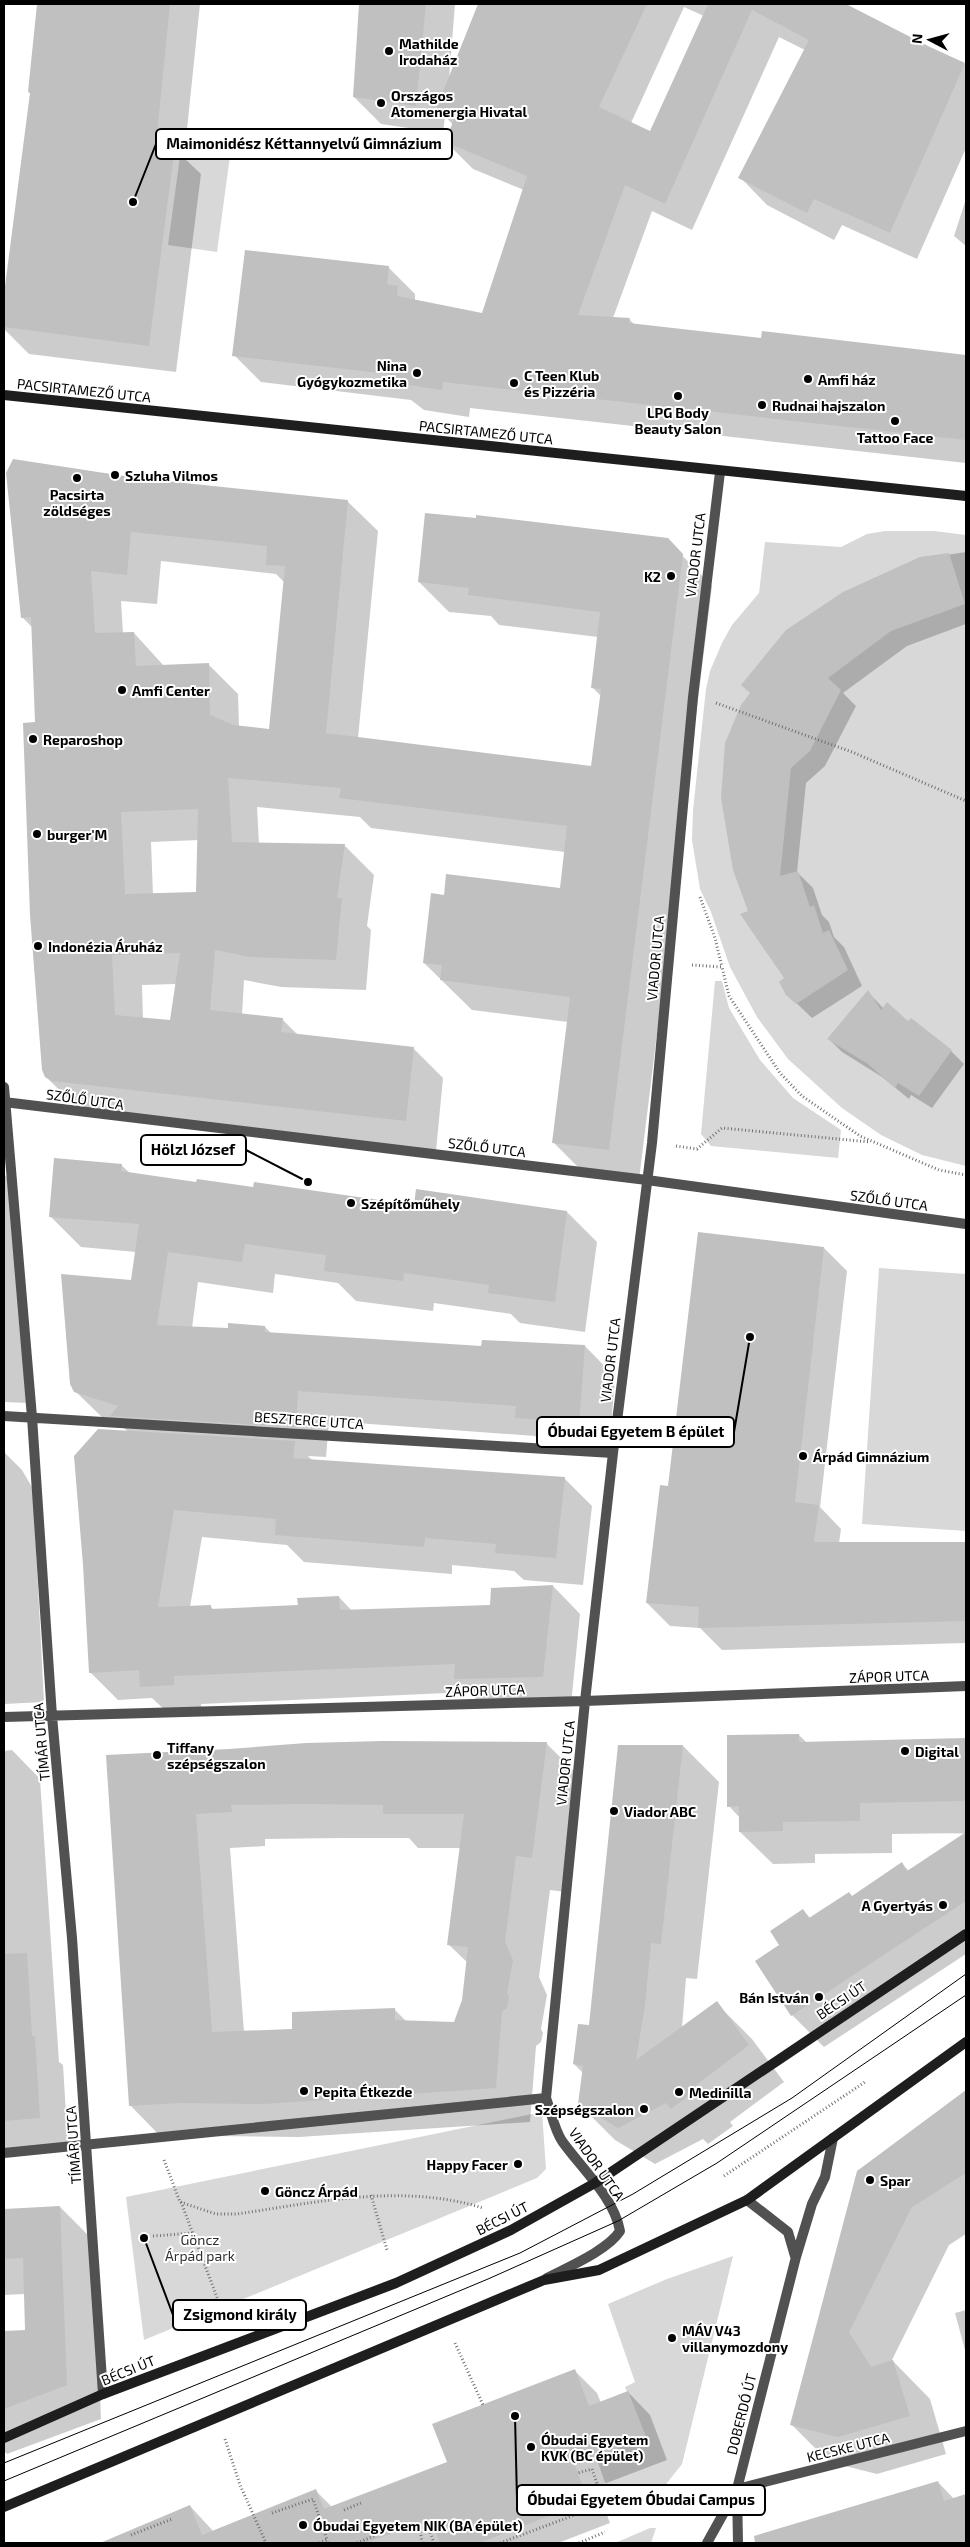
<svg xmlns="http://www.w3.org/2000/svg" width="970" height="2547" font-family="'Exo 2',sans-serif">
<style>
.green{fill:#d8d8d8}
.shadow{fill:#0003;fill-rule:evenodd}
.building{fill:#c0c0c0;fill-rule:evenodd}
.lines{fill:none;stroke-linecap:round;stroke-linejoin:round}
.path{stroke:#737373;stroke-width:3;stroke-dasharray:1 2.5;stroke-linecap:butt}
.street{stroke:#515151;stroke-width:10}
.secondary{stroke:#1e1e1e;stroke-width:10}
.tram{stroke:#000;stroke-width:1}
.poi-dot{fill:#000;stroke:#fff;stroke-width:2}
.labels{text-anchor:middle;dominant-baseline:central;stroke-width:4;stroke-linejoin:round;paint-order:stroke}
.poi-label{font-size:14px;font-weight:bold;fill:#000;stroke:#fff;text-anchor:start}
.street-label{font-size:14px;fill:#000;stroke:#fff}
.park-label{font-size:14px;fill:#2f2f2f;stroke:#fff}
.leader{fill:none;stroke:#000;stroke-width:2}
.callout-dot{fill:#000;stroke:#fff;stroke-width:2}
.callout{fill:#fff;stroke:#000;stroke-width:2}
.callout-label{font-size:15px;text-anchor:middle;font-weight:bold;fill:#000}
</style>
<rect width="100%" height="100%" fill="#fff"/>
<path class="green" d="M181 149 230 156 217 252 168 245Z
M885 531H934L966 535V1166L922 1155 881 1135 842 1108 788 1059 757 1017 730 967 711 912 700 889 692 840 693 810 706 689 710 671 722 643 732 625 759 593 765 542 841 547 867 534Z
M715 981H722L729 1008 760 1060 793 1098 841 1130 838 1158 711 1146 701 1134Z
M879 1268 966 1274V1531L862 1524Z
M542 2112 546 2169 537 2178 144 2340 126 2197Z
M733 2256 682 2464 663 2488 615 2511 596 2457 646 2437 625 2387 635 2382 608 2304 667 2279Z
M650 2528H656L651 2543H615Z"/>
<path class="shadow" d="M38 4H200L184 158 201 174 176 372 29 354 4 329V307L31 94 29 92Z
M360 4H455L449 79 480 4H843L929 49 964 64 966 66V148L917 259 842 225 834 240 767 205 740 177 805 50 779 37 692 230 652 211 613 318 630 320 635 325 762 339 763 333 966 356V463L470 408 469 417 424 410 411 400 261 382 234 355 388 267 415 294V301L483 315 524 190 473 169 446 142 453 125 445 116 443 133 381 124 354 97ZM684 7 704 16 651 132 631 123Z
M966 199V246L954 236Z
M136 480 347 501 378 531 358 738 592 768 601 696 592 687 598 637 499 625 491 616 449 612 419 582 667 540 712 586 639 1180 584 1173 553 1142 568 1022 472 1010 424 963 445 896 561 890 565 852 371 828 360 817 257 807 259 844 344 845 374 875 367 926 371 930 366 990 281 987 244 980 242 1015 282 1019 298 1035 413 1048 443 1078 436 1151 77 1107 46 1077 33 628 22 617ZM161 561 276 574 284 582 270 730 239 727 238 694 208 664 164 666 134 633 123 634 121 601 157 604ZM199 840 197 893 153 895 151 842ZM176 984 171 1021 143 1019 142 985Z
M966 552V624L907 646 843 693 856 706 825 766 806 783 797 872 813 888 822 915 829 922 834 937 844 947 862 986 812 1018 787 994 786 979 750 911 722 799 920 559Z
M868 992 883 1008 951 1051 964 1064 932 1108 911 1095 909 1099 882 1077 842 1052 829 1039Z
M121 1165 130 1173 197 1183 415 1206 567 1212 597 1242 585 1332 520 1323 511 1314 434 1303 433 1311 356 1301 338 1283 275 1274 273 1293 198 1282 192 1328 229 1330 265 1327 271 1333 482 1347 585 1346 615 1377 609 1453 547 1448 535 1436 329 1421 326 1457 308 1456 313 1461 564 1478 592 1506 583 1585 524 1580 514 1571 452 1565V1574L304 1562 287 1545 202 1537 190 1607 210 1606 214 1610 299 1606 339 1597 352 1611 491 1606 553 1586 580 1614 571 1705 483 1707 469 1692 201 1704 202 1713 169 1714 152 1698 118 1700 90 1672 128 1432 124 1428 107 1422 75 1391 132 1281 136 1252 81 1247 51 1217Z
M4 1174 12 1182 29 1403 4 1402Z
M824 1248 847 1271 820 1507 841 1529 839 1543 966 1544V1643L722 1650 700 1628 670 1626 647 1603 669 1488Z
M4 1452 22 1470 33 1489 44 1702 4 1704Z
M799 1735 807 1743 966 1739V1954L824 2047 792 2015 781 1945 803 1910 811 1919 852 1897 902 1864 909 1871 966 1833 892 1834V1853L815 1854V1863L773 1864 740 1832V1818L729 1806Z
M546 1743 580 1777 566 1892 550 1890 539 1977 547 1995 541 2029 543 2033 541 2042 536 2046 530 2122 299 2137 213 2136 164 2140 130 2105 107 1756ZM341 1838H409L418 1848H461L448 1944 468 1963 463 2000 455 2024 407 2022 395 2010 293 2030 244 2032 230 1848 265 1846V1839Z
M683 1746 719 1782 697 1979 686 1978 682 2028 716 2003 752 2039 784 2082 730 2122 733 2126 708 2144 703 2139 655 2164 615 2140 579 2104 583 2073 574 2064 590 2026Z
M12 1750 40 1779 59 2062 63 2065 68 2146 4 2151V1751Z
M966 2091V2234L949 2245 892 2360 930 2399 946 2454 877 2474 829 2462 791 2424 858 2172Z
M60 2207 94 2241 101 2419 7 2454 4 2451V2332L27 2331 25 2294 4 2295V2211Z
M966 2310V2354L955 2313Z
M575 2371 597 2393 601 2403 628 2392 650 2415 667 2460 596 2487 610 2523 558 2543H115L113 2539 190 2506 214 2532 315 2490 332 2507 449 2462Z
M938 2482 954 2499 966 2495V2543H770L767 2533Z"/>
<path class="building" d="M37 4H170L156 144 175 146 149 346 4 327V294L30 93 28 92Z
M359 4H426L416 106 353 97Z
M478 4H647L599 107 650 131 708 4H846L930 47 965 63 890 233 814 199 807 213 738 178 809 40 752 10 665 204 625 185 578 315 630 318 629 323 761 338 762 331 966 355V440L443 382 442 390 395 383V379H388V374L232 356 245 250 389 266 387 284 398 286 397 296 482 313 527 176 445 142 457 112 436 109Z
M13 459 137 478 348 500 326 733 591 766 601 689 591 688 600 612 468 595 469 588 418 582 425 513 476 518V515L668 538 683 554 609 1150 552 1143 570 997 440 980 442 965 423 963 431 893 444 895 446 874 560 888 567 826 339 798 341 788 228 778 232 842 345 844 337 898H342L336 960 250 957 215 950 210 1010 283 1018 281 1032 414 1047 406 1121 52 1081 45 1077 42 1070 30 915 23 723 35 722 31 617 21 618 6 473ZM131 532 267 546 266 565 285 566 269 729 234 725 210 715 209 663 136 666 134 632 95 633 91 571 127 575ZM198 809 196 892 125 894 121 812ZM180 953 170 1020 115 1015 112 955Z
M949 553 965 604 891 631 828 678 841 690 810 751 791 768 780 876 798 871 810 907 814 905 823 933 829 930 848 970 796 1004 786 995 779 982 784 978 740 914 748 911 733 870 721 798 725 743 741 705 750 693 741 685 786 630 843 592 920 557Z
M868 990 881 1010 887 1002 908 1021 911 1018 952 1050 919 1096 898 1083 895 1088 868 1064 827 1039Z
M54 1158 122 1164 121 1171 196 1182 197 1179 253 1187 254 1182 414 1205 416 1189 567 1211 555 1302 488 1293 489 1285 404 1273 403 1281 324 1271 326 1255 245 1244 242 1262 168 1252 157 1325 228 1328V1323L265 1326V1332L481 1346 482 1340 585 1345 579 1423 515 1418 516 1406 298 1391 296 1427 110 1416 118 1406 74 1392 70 1384 61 1274 131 1280 139 1224 49 1217Z
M698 1232 824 1247 795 1502 819 1505 814 1542H966V1621L698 1628 699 1607 646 1603 660 1485 668 1486Z
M98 1429 295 1441 293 1458 565 1477 556 1558 495 1553 496 1544 425 1538 424 1547 275 1535 276 1519 174 1510 158 1607 211 1605V1609L298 1605 297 1598 339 1596 340 1610 490 1605 491 1588 553 1585 543 1677 454 1679 455 1664 174 1676V1685L140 1687 139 1670 89 1673 83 1565 74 1456Z
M799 1734V1742L966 1738V1801L860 1803V1821L783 1822V1831L739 1832V1806L727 1807V1735Z
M383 1741 547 1742 532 1858 516 1856 505 1942 513 1960 507 1993 509 1997 507 2008 502 2012 496 2088 264 2104 178 2103 129 2106 106 1755 229 1749 306 1743ZM306 1804 383 1805V1814H464L447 1945 468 1947 462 2000 454 2022 395 2020V2008L292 2012V2029L212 2032 196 1814 232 1812 231 1805Z
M618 1745H683L661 1944 651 1943 645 2005 636 2060 717 2001 749 2045 695 2086 698 2089 671 2109 666 2103 618 2128 578 2104 583 2066 573 2064 578 2024 589 2025Z
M966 1832V1901L791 2016 755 1961 779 1945 770 1931 803 1909 809 1918 849 1892 852 1896 902 1862 907 1871Z
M27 1953 32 2036H35L40 2118 4 2121V1954Z
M966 2090V2173L912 2207 849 2332 871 2367 893 2360 910 2416 838 2437 790 2425 857 2171Z
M60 2206 67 2385 4 2409V2331L25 2330 23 2258 4 2259V2209Z
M575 2369 589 2406 628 2391 646 2437 575 2465 588 2501 479 2543H440L431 2519 365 2543H100L190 2505 202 2535 316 2489 324 2509 447 2462 432 2424Z
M938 2481 944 2501 966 2494V2543H755L754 2536Z"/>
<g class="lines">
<path class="path" d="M716 703 852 752 966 801
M700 897 715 938 722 967
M692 965 722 967 729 996 780 1073 802 1096 860 1136 939 1170 966 1175
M676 1146 697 1149 722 1128 870 1142
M164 2160 180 2202 216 2214H237C318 2202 402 2183 483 2208
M724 2176 865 2082
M371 2195 387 2250
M181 2202 224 2316
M153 2236 193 2233
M455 2343 483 2405
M225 2439 240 2485 266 2543
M344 2510 361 2503
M272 2513 313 2499 327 2540
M428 2526 434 2543
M131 2535 172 2519
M319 2543 327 2540 328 2543
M357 2543 374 2536
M422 2543 420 2529 433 2524
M500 2543 604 2504 592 2469 578 2473
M579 2543 605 2532"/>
<path class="street" d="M4 1087 32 1417 52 1716 72 1938 103 2394
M4 1102 647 1180 966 1224
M4 1416 613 1453
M4 1717 585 1701 966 1686
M4 2153 546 2098
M747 2200 788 2232 795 2256
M547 2278C568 2267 608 2250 620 2231 614 2197 581 2168 562 2141 554 2129 551 2111 546 2098L585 1701 613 1453 652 1143 693 697 720 472
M737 2489 966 2431
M737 2490 738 2543
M707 2543 737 2489 796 2257 812 2204 825 2177 833 2138"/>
<path class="secondary" d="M4 395 966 496
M4 2438 103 2394 396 2283 511 2230 595 2183 966 1934
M4 2507 544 2280 599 2270 747 2200 966 2042"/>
<path class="tram" d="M4 2463 520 2253 633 2194 792 2098 966 1974
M4 2481 488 2279 618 2221 717 2163 966 1995"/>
</g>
<g class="poi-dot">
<circle cx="389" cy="51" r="5"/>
<circle cx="381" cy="103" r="5"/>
<circle cx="417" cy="373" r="5"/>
<circle cx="808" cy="379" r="5"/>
<circle cx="514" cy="383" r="5"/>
<circle cx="678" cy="396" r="5"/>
<circle cx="762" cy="405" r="5"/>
<circle cx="895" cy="421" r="5"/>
<circle cx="115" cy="475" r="5"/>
<circle cx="77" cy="478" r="5"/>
<circle cx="671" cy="576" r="5"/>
<circle cx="122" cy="690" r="5"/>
<circle cx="33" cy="739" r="5"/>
<circle cx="37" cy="834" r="5"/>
<circle cx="38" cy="946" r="5"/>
<circle cx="351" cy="1203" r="5"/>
<circle cx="803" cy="1456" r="5"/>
<circle cx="905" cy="1751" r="5"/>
<circle cx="157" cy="1755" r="5"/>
<circle cx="614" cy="1811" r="5"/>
<circle cx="943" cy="1905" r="5"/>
<circle cx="819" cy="1997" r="5"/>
<circle cx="304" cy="2091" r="5"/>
<circle cx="679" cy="2092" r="5"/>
<circle cx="644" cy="2109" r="5"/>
<circle cx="518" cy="2164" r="5"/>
<circle cx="870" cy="2180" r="5"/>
<circle cx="265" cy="2191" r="5"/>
<circle cx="672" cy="2338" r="5"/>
<circle cx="531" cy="2447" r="5"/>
<circle cx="303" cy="2525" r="5"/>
</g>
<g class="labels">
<g class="poi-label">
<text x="399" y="43">Mathilde<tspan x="399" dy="16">Irodaház</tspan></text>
<text x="391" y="95">Országos<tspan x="391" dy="16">Atomenergia Hivatal</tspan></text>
<text x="407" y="365" text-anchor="end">Nina<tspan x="407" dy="16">Gyógykozmetika</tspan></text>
<text x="524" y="375">C Teen Klub<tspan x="524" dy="16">és Pizzéria</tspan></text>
<text x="818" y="379">Amfi ház</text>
<text x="772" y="405">Rudnai hajszalon</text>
<text x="678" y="412" text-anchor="middle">LPG Body<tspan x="678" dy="16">Beauty Salon</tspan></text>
<text x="895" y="437" text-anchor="middle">Tattoo Face</text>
<text x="125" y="475">Szluha Vilmos</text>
<text x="77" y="494" text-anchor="middle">Pacsirta<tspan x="77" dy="16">zöldséges</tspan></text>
<text x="661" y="576" text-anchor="end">K2</text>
<text x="132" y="690">Amfi Center</text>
<text x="43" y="739">Reparoshop</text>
<text x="47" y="834">burger'M</text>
<text x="48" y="946">Indonézia Áruház</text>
<text x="361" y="1203">Szépítőműhely</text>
<text x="813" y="1456">Árpád Gimnázium</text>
<text x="167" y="1747">Tiffany<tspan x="167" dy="16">szépségszalon</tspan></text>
<text x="915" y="1751">Digital</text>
<text x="624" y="1811">Viador ABC</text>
<text x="933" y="1905" text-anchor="end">A Gyertyás</text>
<text x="809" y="1997" text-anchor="end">Bán István</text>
<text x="314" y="2091">Pepita Étkezde</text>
<text x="689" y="2092">Medinilla</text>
<text x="634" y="2109" text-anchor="end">Szépségszalon</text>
<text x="508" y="2164" text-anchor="end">Happy Facer</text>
<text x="880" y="2180">Spar</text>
<text x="275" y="2191">Göncz Árpád</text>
<text x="682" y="2330">MÁV V43<tspan x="682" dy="16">villanymozdony</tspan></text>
<text x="541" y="2439">Óbudai Egyetem<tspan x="541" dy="16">KVK (BC épület)</tspan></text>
<text x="313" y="2525">Óbudai Egyetem NIK (BA épület)</text>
</g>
<g class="street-label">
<text transform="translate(84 390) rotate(6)">PACSIRTAMEZŐ UTCA</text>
<text transform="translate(486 432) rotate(6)">PACSIRTAMEZŐ UTCA</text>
<text transform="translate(695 555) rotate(-83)">VIADOR UTCA</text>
<text transform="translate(655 958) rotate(-85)">VIADOR UTCA</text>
<text transform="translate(85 1099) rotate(8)">SZŐLŐ UTCA</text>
<text transform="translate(487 1147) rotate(7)">SZŐLŐ UTCA</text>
<text transform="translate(889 1200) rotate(8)">SZŐLŐ UTCA</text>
<text transform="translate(610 1360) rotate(-83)">VIADOR UTCA</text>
<text transform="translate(309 1420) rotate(4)">BESZTERCE UTCA</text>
<text transform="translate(889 1676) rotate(-2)">ZÁPOR UTCA</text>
<text transform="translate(485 1690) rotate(-2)">ZÁPOR UTCA</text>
<text transform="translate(41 1742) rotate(-95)">TÍMÁR UTCA</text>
<text transform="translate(565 1763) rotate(-84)">VIADOR UTCA</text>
<text transform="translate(841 2000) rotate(-34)">BÉCSI ÚT</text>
<text transform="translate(73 2145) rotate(-94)">TÍMÁR UTCA</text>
<text transform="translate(597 2164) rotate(55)">VIADOR UTCA</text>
<text transform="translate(502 2218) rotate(-27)">BÉCSI ÚT</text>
<text transform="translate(128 2370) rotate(-22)">BÉCSI ÚT</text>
<text transform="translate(741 2414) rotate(-76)">DOBERDÓ ÚT</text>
<text transform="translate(848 2447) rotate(-14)">KECSKE UTCA</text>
</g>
<g class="park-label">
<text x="200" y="2239">Göncz<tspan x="200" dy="16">Árpád park</tspan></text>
</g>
</g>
<path class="leader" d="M133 202L156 144M308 1182L246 1150M750 1337L734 1432M144 2238L173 2315M515 2416L517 2500"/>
<g class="callout-dot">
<circle cx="133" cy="202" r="5"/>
<circle cx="308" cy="1182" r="5"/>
<circle cx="750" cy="1337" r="5"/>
<circle cx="144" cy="2238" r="5"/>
<circle cx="515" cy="2416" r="5"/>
</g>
<g class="callout">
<rect x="156" y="129" width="296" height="30" rx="5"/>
<rect x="141" y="1135" width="105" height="30" rx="5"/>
<rect x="537" y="1417" width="197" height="30" rx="5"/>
<rect x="173" y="2300" width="133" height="30" rx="5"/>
<rect x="517" y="2485" width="248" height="30" rx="5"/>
</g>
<g class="callout-label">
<text x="304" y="149">Maimonidész Kéttannyelvű Gimnázium</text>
<text x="193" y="1155">Hölzl József</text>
<text x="636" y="1437">Óbudai Egyetem B épület</text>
<text x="240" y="2320">Zsigmond király</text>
<text x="641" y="2505">Óbudai Egyetem Óbudai Campus</text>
</g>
<rect width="970" height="2547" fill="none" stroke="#000000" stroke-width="10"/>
<g transform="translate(930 40) rotate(276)" stroke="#ffffff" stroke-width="4" paint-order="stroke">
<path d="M0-4L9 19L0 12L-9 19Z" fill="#000000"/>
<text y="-8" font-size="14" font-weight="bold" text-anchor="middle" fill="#000000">N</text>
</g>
</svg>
